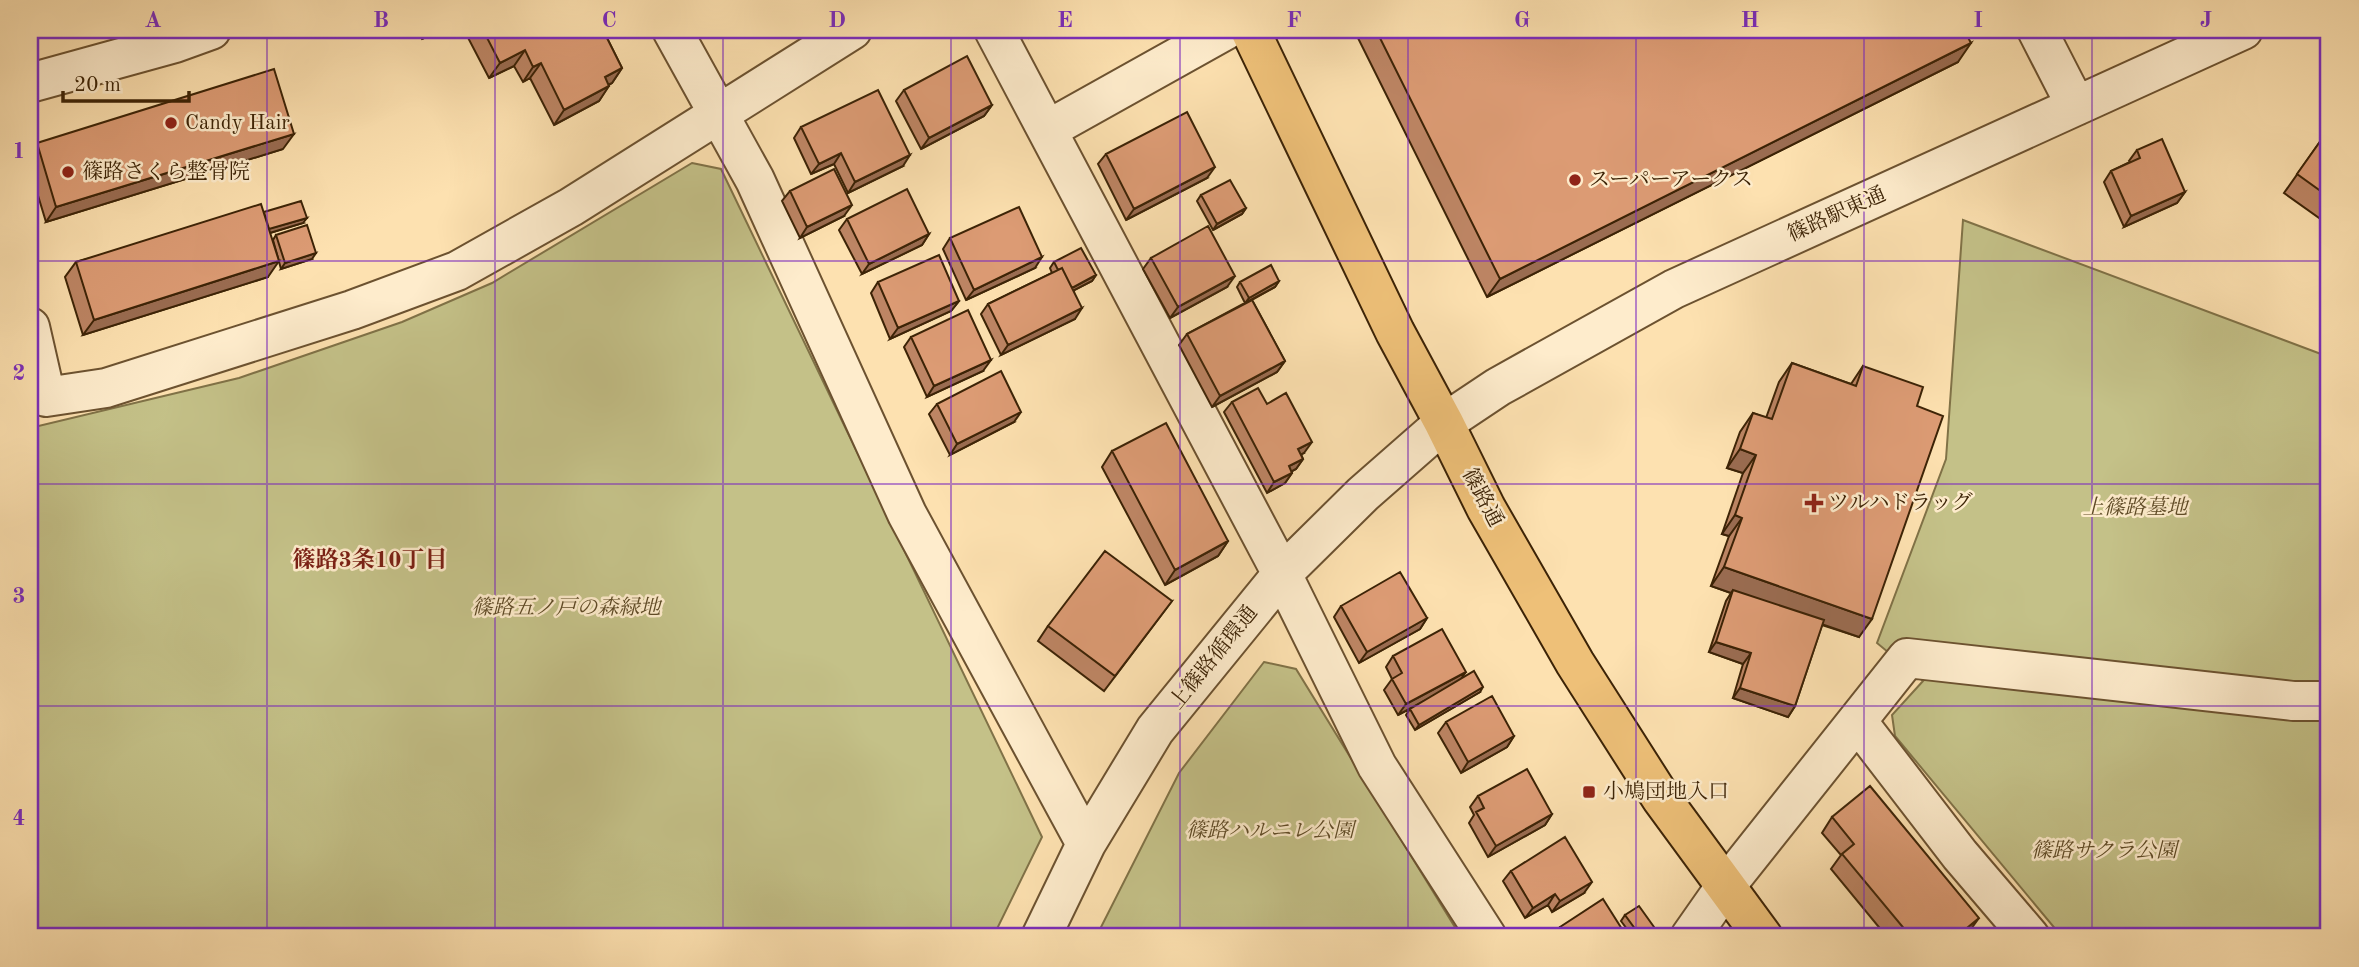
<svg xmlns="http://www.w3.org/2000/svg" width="2359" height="967" font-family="'Old Standard TT','Noto Serif JP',serif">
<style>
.green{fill:#c4c188;stroke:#807247;stroke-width:2}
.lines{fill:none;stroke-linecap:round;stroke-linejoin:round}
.minor-casing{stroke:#6c5230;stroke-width:42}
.major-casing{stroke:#3c2306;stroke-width:42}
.minor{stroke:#feeccc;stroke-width:38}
.major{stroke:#eec078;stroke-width:38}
.wall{fill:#bd8564;stroke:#3c2306;stroke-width:2}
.shaded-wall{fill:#9a6c51;stroke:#3c2306;stroke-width:2}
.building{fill:#dc9b74;stroke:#3c2306;stroke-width:2}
.grid{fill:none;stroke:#7b2cbf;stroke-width:2;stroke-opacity:0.55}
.poi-dot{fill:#8f2418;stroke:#feeccc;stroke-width:2.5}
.labels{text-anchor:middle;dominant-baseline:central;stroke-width:5;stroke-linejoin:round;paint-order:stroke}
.poi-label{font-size:21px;fill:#3c2306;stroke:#feeccc;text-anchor:start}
.street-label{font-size:21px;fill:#3c2306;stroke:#feeccc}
.park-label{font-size:21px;font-style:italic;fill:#5e4a26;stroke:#feeccc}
.neighbourhood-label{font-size:23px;font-weight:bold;fill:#7a1f14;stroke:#feeccc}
.neatline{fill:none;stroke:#7b2cbf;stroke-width:2.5}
.grid-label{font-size:23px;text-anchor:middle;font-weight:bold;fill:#7b2cbf}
</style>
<rect width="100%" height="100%" fill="#fde1b0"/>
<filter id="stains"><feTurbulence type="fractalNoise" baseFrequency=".00286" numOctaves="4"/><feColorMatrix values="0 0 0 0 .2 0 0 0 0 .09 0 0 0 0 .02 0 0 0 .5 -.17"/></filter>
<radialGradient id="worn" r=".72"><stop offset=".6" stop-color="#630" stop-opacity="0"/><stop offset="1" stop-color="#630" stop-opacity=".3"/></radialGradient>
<path class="green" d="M692 163 721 169 1042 837 993 937H30V428L239 378 402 322 492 283Z
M1963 220 2329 357V937H2062L1895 736 1892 715 1923 681 1877 643 1946 459Z
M1264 662 1296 669 1461 937H1096L1179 773Z"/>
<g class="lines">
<defs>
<path id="minor" d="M672 30 755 180 907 514 1086 844
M994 30 1282 574 1377 766 1487 937
M2037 30 2076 106
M30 83 175 43 211 30
M1047 130 1226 30
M30 327 46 397 106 388 352 310 457 271 571 207 852 30
M1857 721 1960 855 2030 937
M1041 937 1086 844 1155 730 1282 574 1363 494 1444 423 1498 387 1674 289 2243 30
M1690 937 1725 887 1907 658 2293 701H2329"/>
<path id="major" d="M1250 30 1395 332 1444 423 1486 508 1575 663 1661 798 1763 937"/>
</defs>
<use href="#minor" class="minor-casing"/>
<use href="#major" class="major-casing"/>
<use href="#minor" class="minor"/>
<use href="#major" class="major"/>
</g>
<path class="wall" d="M418 30H440L422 39Z
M464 30H606L604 32 622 68 612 83 609 85 599 101 554 125 530 78 523 82 514 66 489 78Z
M1025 30H1045L1029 38Z
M1354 30H1964L1958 62 1487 297Z
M904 90 992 105 984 116 921 149 896 101Z
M801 127 903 166 848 193 834 164 811 174 794 138Z
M2329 129V225L2284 193Z
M37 143 283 149 46 222 30 169V153Z
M2137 150 2185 192 2177 203 2124 227 2104 182 2111 171 2130 162 2129 161Z
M1106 154 1207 178 1126 220 1098 164Z
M790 191 844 216 800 238 782 201Z
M1201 195 1246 208 1242 214 1213 230 1197 201Z
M264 212 303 223 270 233 268 277 83 335 65 277 76 262Z
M847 219 929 234 922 245 862 274 839 230Z
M276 235 312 259 281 269 273 240Z
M950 238 1035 268 966 300 943 249Z
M1151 258 1227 287 1170 318 1143 269Z
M1054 262 1096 275 1092 281 1074 290 1075 319 1001 355 981 314 988 304 1052 273 1050 268Z
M1279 281 1275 287 1252 300 1285 361 1277 372 1212 407 1179 345 1187 334 1245 303 1237 287 1240 282Z
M878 282 959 301 951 311 890 339 871 293Z
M911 337 983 371 927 397 904 347Z
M1792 363 1851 384 1863 366 1917 406 1859 637 1822 625 1795 706 1788 717 1733 698 1743 664 1709 652 1726 601 1731 593 1711 586 1729 536 1722 534 1743 473 1727 468 1740 432 1753 413 1766 418 1779 382Z
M1232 402 1267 404 1304 453 1301 454 1303 459 1296 469 1292 471V473L1285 483 1267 493 1224 412Z
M937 404 1014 422 950 455 929 414Z
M1112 451 1228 541 1218 556 1165 585 1102 467Z
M1172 601 1104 691 1038 641 1048 626Z
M1341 606 1427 618 1420 629 1359 663 1334 617Z
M1393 656 1460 680 1480 692 1415 730 1406 715 1410 709 1415 706 1398 715 1384 690 1392 679 1386 667Z
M1446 722 1514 736 1507 747 1461 773 1438 733Z
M1478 796 1552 814 1545 825 1488 857 1469 823 1474 815 1470 807Z
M1832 817 1968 933 1963 937H1887L1831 869 1841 855 1822 833Z
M1511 871 1584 893 1552 912 1548 905 1525 918 1503 881Z
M1625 915 1657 937H1633L1621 921Z
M1560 927 1627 937H1553Z"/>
<path class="shaded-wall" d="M429 30H440L422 39Z
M1035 30H1045L1029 38Z
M1971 43 1958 62 1487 297 1500 279Z
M525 50 514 66 489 78 500 63Z
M541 63 530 78 523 82 533 67Z
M622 68 612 83 594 92 605 77Z
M609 86 599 101 554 125 564 110Z
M992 105 984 116 921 149 929 138Z
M294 134 283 149 46 222 56 207Z
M841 153 834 164 811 174 819 164Z
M910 155 903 166 848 193 855 182Z
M1215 167 1207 178 1126 220 1134 209Z
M2185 192 2177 203 2124 227 2131 216Z
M852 205 844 216 800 238 807 227Z
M1246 208 1242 214 1213 230 1217 224Z
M307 218 303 223 263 235 267 229Z
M929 234 922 245 862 274 869 264Z
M316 253 312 259 281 269 285 263Z
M1042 257 1035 268 966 300 974 290Z
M279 261 268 277 83 335 94 320Z
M1096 275 1092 281 1065 295 1068 290Z
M1235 276 1227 287 1170 318 1178 307Z
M1279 281 1275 287 1245 303 1249 298Z
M959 301 951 311 890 339 898 328Z
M1082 308 1075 319 1001 355 1008 345Z
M991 360 983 371 927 397 934 386Z
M1285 361 1277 372 1212 407 1220 396Z
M1021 412 1014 422 950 455 957 444Z
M1312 442 1304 453 1291 460 1298 449Z
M1740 449 1756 455 1743 473 1727 468Z
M1303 459 1296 469 1281 477 1289 466Z
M1292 473 1285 483 1267 493 1274 482Z
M1735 515 1742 518 1729 536 1722 534Z
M1228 541 1218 556 1165 585 1175 570Z
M1724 567 1872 619 1859 637 1732 593 1733 590 1731 593 1711 586Z
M1427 618 1420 629 1359 663 1367 652Z
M1716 642 1751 653 1743 664 1709 652Z
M1466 672 1458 683 1398 715 1406 704Z
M1483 687 1480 692 1415 730 1419 725Z
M1740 688 1795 706 1788 717 1733 698Z
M1514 736 1507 747 1461 773 1468 762Z
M1552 814 1545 825 1488 857 1496 846Z
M1592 882 1584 893 1552 912 1560 901Z
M1555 894 1548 905 1525 918 1533 908Z
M1979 918 1968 933 1963 937H1956Z"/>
<path class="building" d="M483 30H603L622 68 605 77 609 86 564 110 541 63 533 67 525 50 500 63Z
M1376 30H1964L1971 43 1500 279Z
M967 56 992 105 929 138 904 90Z
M274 69 294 134 56 207 37 143Z
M878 90 910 155 855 182 841 153 819 164 801 127Z
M1187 112 1215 167 1134 209 1106 154Z
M2329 129V197L2297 174Z
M2162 139 2185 192 2131 216 2111 171 2140 158 2137 150Z
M834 169 852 205 807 227 790 191Z
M1230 180 1246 208 1217 224 1201 195Z
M907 189 929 234 869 264 847 219Z
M301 201 307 218 269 229 264 212Z
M261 204 279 261 94 320 76 262Z
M1019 207 1042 257 974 290 950 238Z
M307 225 316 253 285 263 276 235Z
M1208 226 1235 276 1178 307 1151 258Z
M1081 248 1096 275 1072 288 1062 268 1058 270 1054 262Z
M939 255 959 301 898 328 878 282Z
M1271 265 1279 281 1249 298 1240 282Z
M1062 268 1082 308 1008 345 988 304Z
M1252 300 1285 361 1220 396 1187 334Z
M968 310 991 360 934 386 911 337Z
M1792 363 1856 386 1863 366 1923 387 1917 406 1943 416 1872 619 1724 567 1742 518 1735 515 1756 455 1740 449 1753 413 1772 419Z
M1001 371 1021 412 957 444 937 404Z
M1258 388 1267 404 1286 393 1312 442 1298 449 1303 459 1289 466 1292 473 1274 482 1232 402Z
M1166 423 1228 541 1175 570 1112 451Z
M1105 551 1172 601 1115 676 1048 626Z
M1400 572 1427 618 1367 652 1341 606Z
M1733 590 1824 620 1795 706 1740 688 1751 653 1716 642Z
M1442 629 1466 672 1406 704 1392 679 1402 673 1393 656Z
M1474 671 1483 687 1419 725 1410 709Z
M1492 696 1514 736 1468 762 1446 722Z
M1527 769 1552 814 1496 846 1476 812 1484 808 1478 796Z
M1870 786 1979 918 1956 937H1911L1842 854 1854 844 1832 817Z
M1565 837 1592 882 1560 901 1555 894 1533 908 1511 871Z
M1603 899 1627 937H1566L1560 927Z
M1639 906 1659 934 1655 937H1641L1625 915Z"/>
<path class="grid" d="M267 30V937M495 30V937M723 30V937M951 30V937M1180 30V937M1408 30V937M1636 30V937M1864 30V937M2092 30V937M30 261H2329M30 484H2329M30 706H2329"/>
<g class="poi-dot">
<circle cx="171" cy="123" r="7"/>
<circle cx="68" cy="172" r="7"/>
<circle cx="1575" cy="180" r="7"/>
<path d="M1810.5 492.5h7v7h7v7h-7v7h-7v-7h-7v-7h7z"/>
<rect x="1582" y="785" width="14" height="14" rx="3.5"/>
</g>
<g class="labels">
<g class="poi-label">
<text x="185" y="123">Candy Hair</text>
<text x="82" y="172">篠路さくら整骨院</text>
<text x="1589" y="180">スーパーアークス</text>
<text x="1828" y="503">ツルハドラッグ</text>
<text x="1603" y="792">小鳩団地入口</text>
</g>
<g class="street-label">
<text transform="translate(1837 215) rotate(-24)">篠路駅東通</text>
<text transform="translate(1482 498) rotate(62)">篠路通</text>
<text transform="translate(1214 658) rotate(-51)">上篠路循環通</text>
</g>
<g class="park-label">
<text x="2135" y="508">上篠路墓地</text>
<text x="566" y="608">篠路五ノ戸の森緑地</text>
<text x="1270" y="831">篠路ハルニレ公園</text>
<text x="2104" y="851">篠路サクラ公園</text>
</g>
<g class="neighbourhood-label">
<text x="370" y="560">篠路3条10丁目</text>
</g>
</g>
<rect width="2359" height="967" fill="none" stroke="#fde1b0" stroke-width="77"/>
<path d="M63 91v10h126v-10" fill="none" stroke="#3c2306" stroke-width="3.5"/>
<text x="74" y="91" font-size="21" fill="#3c2306" stroke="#feeccc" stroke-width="5" paint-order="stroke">20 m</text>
<rect x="38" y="38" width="2282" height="890" class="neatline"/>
<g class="grid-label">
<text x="153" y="27">A</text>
<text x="381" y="27">B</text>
<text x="609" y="27">C</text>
<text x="837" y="27">D</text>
<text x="1065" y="27">E</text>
<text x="1294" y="27">F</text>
<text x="1522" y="27">G</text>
<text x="1750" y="27">H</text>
<text x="1978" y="27">I</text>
<text x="2206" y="27">J</text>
<text x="19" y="158">1</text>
<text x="19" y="380">2</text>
<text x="19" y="603">3</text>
<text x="19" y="825">4</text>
</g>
<rect width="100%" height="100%" filter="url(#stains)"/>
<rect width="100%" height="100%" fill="url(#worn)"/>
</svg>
